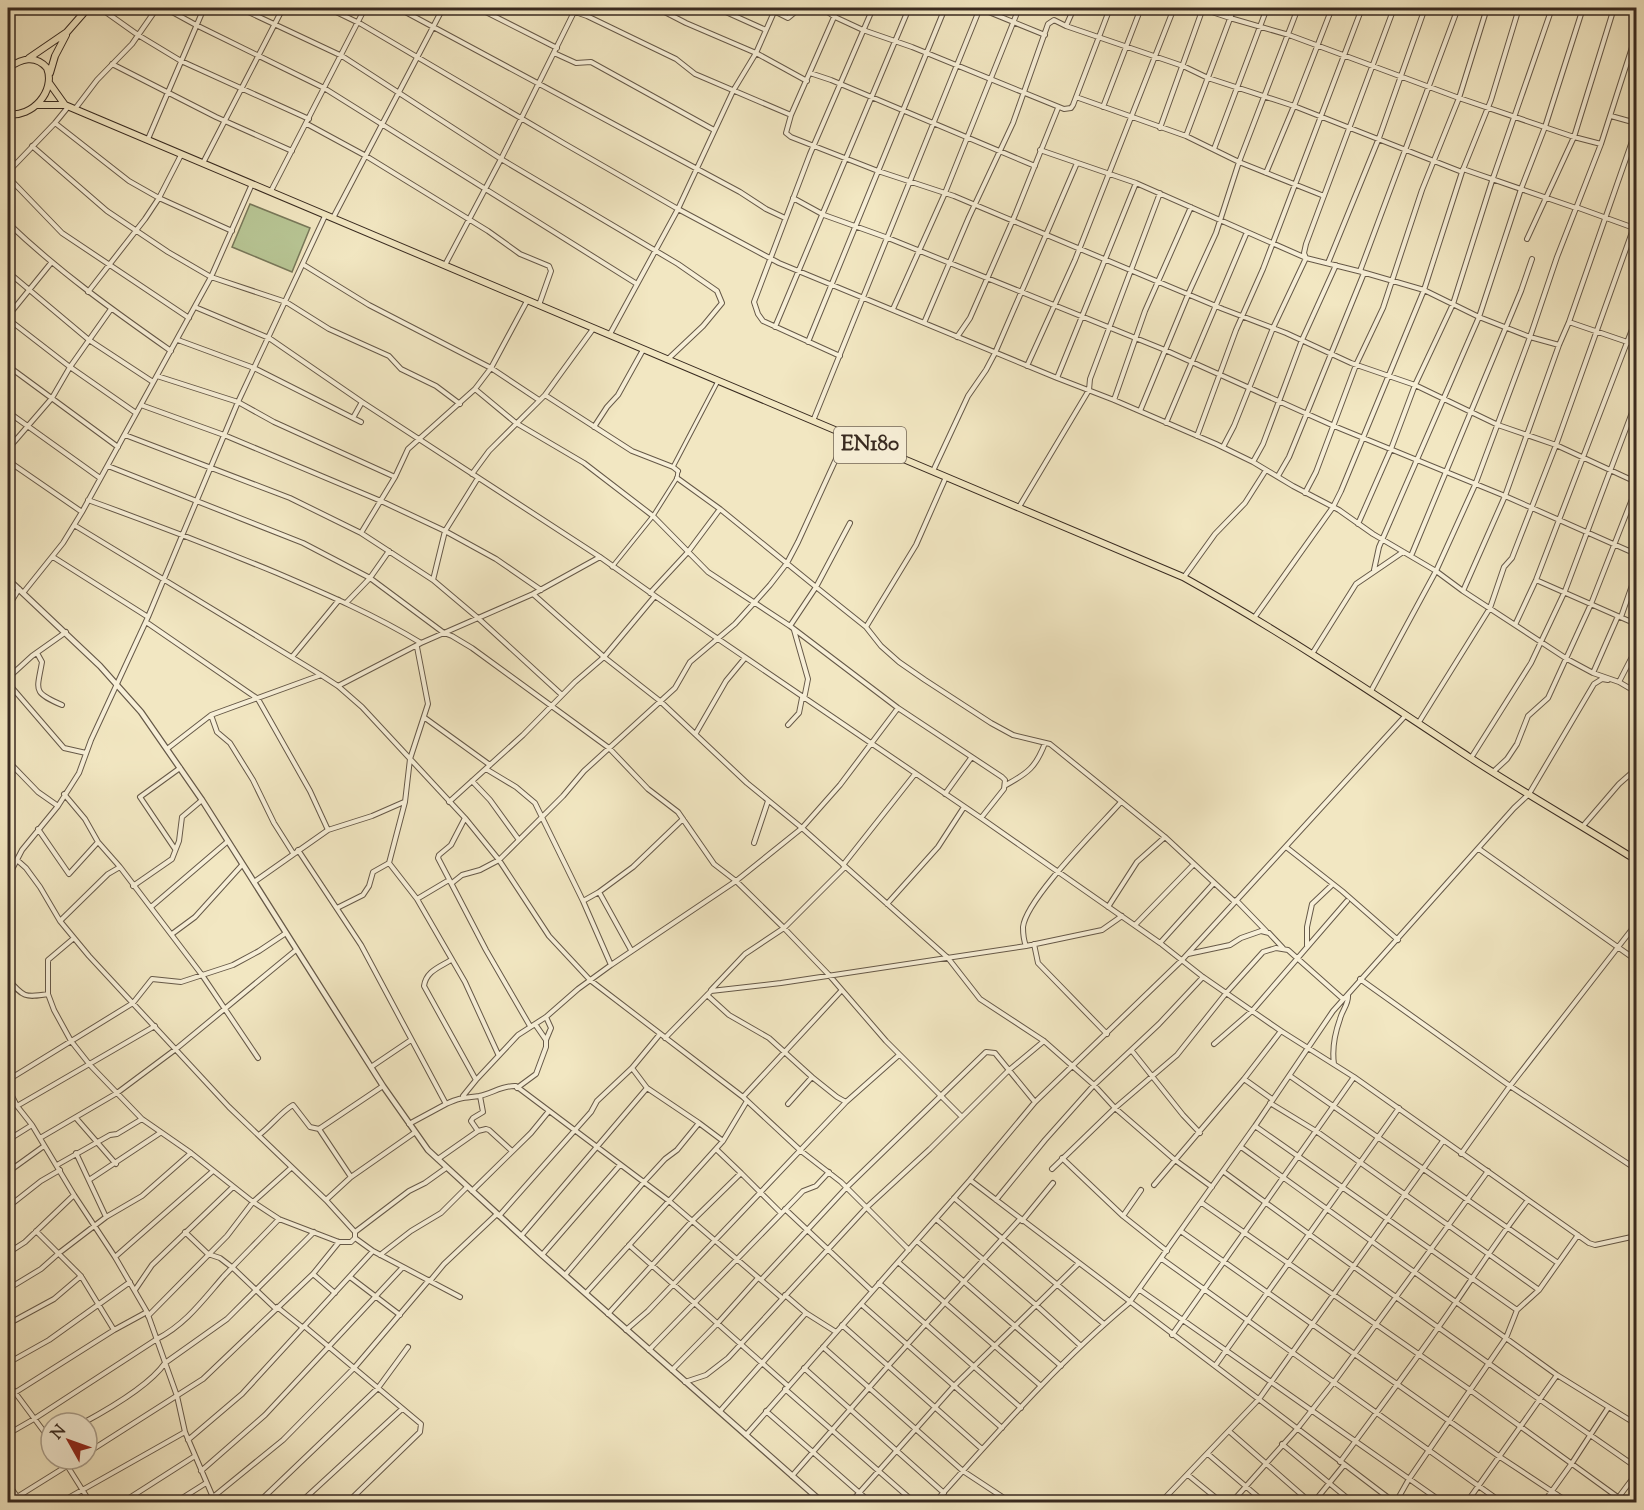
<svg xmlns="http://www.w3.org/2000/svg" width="1644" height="1510" font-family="'Sorts Mill Goudy',serif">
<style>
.green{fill:#b8c695;stroke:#78785a;stroke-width:1.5}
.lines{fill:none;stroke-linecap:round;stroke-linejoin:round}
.pedestrian-casing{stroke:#665948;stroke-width:5}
.minor-casing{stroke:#665948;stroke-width:6}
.tertiary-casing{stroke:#665948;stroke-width:7}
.primary-casing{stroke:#382a20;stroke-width:8}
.pedestrian{stroke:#f7efd7;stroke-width:3}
.minor{stroke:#f7efd7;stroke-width:4}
.tertiary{stroke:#f7efd7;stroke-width:4.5}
.primary{stroke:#f2e7c2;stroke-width:6}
.labels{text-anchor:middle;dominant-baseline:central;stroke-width:4.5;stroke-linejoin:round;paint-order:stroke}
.shield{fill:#f7efd7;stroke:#716557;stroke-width:1.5}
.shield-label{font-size:21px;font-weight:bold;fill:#382a20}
</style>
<rect width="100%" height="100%" fill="#f2e7c2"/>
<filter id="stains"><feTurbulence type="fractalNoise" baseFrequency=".00333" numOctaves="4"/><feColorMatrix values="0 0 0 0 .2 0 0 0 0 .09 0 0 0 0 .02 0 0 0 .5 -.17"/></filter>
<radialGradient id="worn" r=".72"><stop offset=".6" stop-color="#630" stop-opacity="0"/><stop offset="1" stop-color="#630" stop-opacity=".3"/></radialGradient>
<path class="green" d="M250 204 310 228 292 272 232 247Z"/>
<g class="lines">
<defs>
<path id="pedestrian" d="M673 467 718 381
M612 567 653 516 677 478 678 471"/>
<path id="minor" d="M100 8 138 35 181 61 309 119
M165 8 196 25 324 88 637 284
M240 8 342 56 501 159 678 264 717 291 722 303 703 326 667 360
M328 8 361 24 565 144 678 209 779 263 1057 378 1114 400 1216 444 1253 462 1293 486 1339 510 1373 534 1436 571 1463 591 1567 659 1593 673 1619 682 1636 692
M398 8 740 192 766 209 785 218
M478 8 557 48
M564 8 587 16 676 59 695 74 791 115 838 8
M657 8 686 23 756 53 807 81
M717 8 766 30
M768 8 788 18 800 8
M822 8 835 17 863 30 912 47 1064 109 1071 108 1073 105 1110 8
M979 8 1045 35
M1200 8 1230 18 1289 35 1459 98 1574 137 1601 144
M1066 26 1183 66 1208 78 1294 106 1462 172
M554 53 576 63 591 62 714 130
M112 64 216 117 292 151
M810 73 831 80 1035 166
M1076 97 1186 136 1239 162 1324 196
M1103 107 1141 8
M75 109 97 80 132 44 157 8
M791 115 786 133 791 137 878 171 954 196 1223 309 1286 333 1351 363 1415 385 1498 425 1556 445 1636 482
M1611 116 1636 123
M55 123 129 181 159 198 232 231
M307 124 366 156 488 231 520 254 549 266 551 271 539 305
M1160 128 1203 8
M1186 136 1234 8
M148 139 204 8
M32 146 107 211 168 252 211 277 286 302 329 329 389 356 401 369 436 386 460 404
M1214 149 1267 8
M1040 150 1136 183 1306 258 1362 272 1424 290 1479 317 1530 337 1559 345 1569 322 1636 345
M203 163 283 8
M1463 169 1576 208
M8 172 55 123 68 107
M1266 173 1294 106 1332 8
M8 177 62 233 189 318
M271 191 365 8
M793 198 824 215 888 238 1165 350 1334 426 1505 496 1636 554
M1576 207 1634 228
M333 218 443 8
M8 223C58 271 114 311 171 351
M1527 239 1574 137 1614 8
M1328 263 1379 138 1425 8
M304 265 369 305 491 368 539 400
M445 265 501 159 576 8
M1360 271 1458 8
M8 272 89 340 153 382
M88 292 145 219 159 198 181 155
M195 307 269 338 362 402 600 557 655 596
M893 309 945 193 1019 8
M8 316 51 263
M8 319 70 367 136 413
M1569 322 1636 130
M924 323 969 217 1013 123 1048 24 1054 20 1066 26 1074 8
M775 327 909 8
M610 334 678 209 733 91 756 53 774 12
M957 337 970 318 1015 215 1058 108
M178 340 254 368 353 418 362 402
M808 342 945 8
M840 356 763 321 758 314 754 302 810 154 873 8
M8 366 118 447
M1027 366 1075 260 1174 8
M157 376 238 402 274 422 395 477
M1057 378 1136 183
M475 389 516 423 584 463 653 516 708 572 790 626 898 708 1002 777 1005 780 1004 789 981 818
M545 395 632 451 673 467 678 471
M1114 400 1145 311 1191 207
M141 405 224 435 381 501 445 531 496 559 541 590
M1140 411 1190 290 1216 233 1239 162 1298 8
M8 412 100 478
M353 418 361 422
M813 421 980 8
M1166 423 1247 232
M594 427 607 407 618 395 643 350
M125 435 290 498 361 533 433 580 478 618 562 695
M1197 436 1236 330 1263 269 1362 8
M1223 447 1234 426 1273 328 1306 258 1304 253 1306 244 1394 8
M8 449 52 398 70 367 111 309
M8 461 82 512
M1253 462 1263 444 1302 340 1336 265
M108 466 303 543 370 578 444 633 452 636 472 648 609 748 648 789 678 812 714 864 736 881 784 928 829 975 886 1041 961 1116
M933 471 968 396 986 370 995 353 1077 163
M472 474 489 451 545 395 593 329
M1278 476 1289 457 1364 273
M677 478 720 509 816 587 790 626
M1305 493 1316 472 1356 365 1383 308 1422 190 1459 98 1487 8
M88 500C152 523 214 547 277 573 326 594 375 615 421 643
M1019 507 1089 390 1090 379 1160 193
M850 523 816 587 866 627 881 646 899 662 925 680 991 723 1013 735 1050 744 1165 837 1235 902
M1358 524 1391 449 1415 385 1453 304 1492 181 1552 8
M74 525 321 675 338 686 362 707 465 818 499 860 549 936 590 980 743 1097 801 1151 841 1182 909 1250
M361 533 395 477 408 449 475 389 491 368 527 301
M1411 556 1521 291 1532 259
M53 557 148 617
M1374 570 1379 547 1479 317 1521 189 1545 127 1583 8
M1184 577 1215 534 1245 503 1266 470
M433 580 445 531 478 478
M1536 580 1636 624
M1463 591 1505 496 1559 345
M23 593 63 543 82 512 211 277 252 184
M650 593 688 552 720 509
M533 594 604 657 655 596 981 818 1160 943 1203 977 1281 1031 1354 1077 1589 1243 1595 1245 1636 1236
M346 603 370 578 389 551
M8 607 19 589
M1621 617 1636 574
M1254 618 1333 507 1341 491 1424 290 1462 172 1491 100 1519 8
M146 622 258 699 310 791 328 830
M1515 625 1536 580 1636 319
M866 627 916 545 946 477
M794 630 808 679 804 699
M37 653 42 662C37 691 32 692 62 705
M1312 654 1356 584 1403 552
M292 657 339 600
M1593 673 1618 616
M8 678 32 656 66 632
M1619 682 1636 649
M8 683 64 748 86 753
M338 686 421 643 533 594 600 557
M1371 691 1436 571 1475 485 1530 337 1557 257 1601 144 1636 35
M211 715 217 732 230 743 253 780 274 823 293 853
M425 718 490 765
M1419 722 1490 608 1504 567 1512 558 1556 445 1636 221
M788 725 799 713 802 698
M696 733 726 681 745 658
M167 749 211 715 321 675
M1471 758 1531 663 1565 591 1636 402
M8 761 38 792 58 806
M486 769 516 787 535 803 583 901 611 965
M1493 772 1507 759 1517 744 1528 716 1548 698 1591 604 1636 489
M472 781 490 800 519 840
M1006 785C1028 773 1036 767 1045 743
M64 794 85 819 98 842 120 867 202 975 258 1058
M945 794 971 758
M449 802 523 735 575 682 604 657 660 701 747 783 802 828 948 958 980 999 1044 1041 1094 1085 1115 1108 1175 1160 1212 1187
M465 818 451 845 439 855 438 858 486 950 530 1026
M1583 826 1619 784 1636 769
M38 829 69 874 98 842
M754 843 768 801
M1286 847 1342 891 1398 940
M175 849 140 797 180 768
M1479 849 1636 960
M298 850 361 945 446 1104C461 1097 464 1098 479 1096 491 1094 503 1085 516 1086L669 1201 782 1298
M1630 856 1636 845
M17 860 26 868 40 887 60 921 89 956 229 1107 326 1200 355 1232V1238L373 1251 460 1297
M389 863 417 899 465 982 498 1054
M843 865 915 774
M8 877 22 850 58 806 79 773 91 740 148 617 238 402 325 216
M254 882 328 830 372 816 404 802
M452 883 462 875 480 870 499 860 563 796 584 771 675 688 690 662 735 624 770 585 787 563 798 542 847 435
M133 886 172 859 179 841 182 817 202 800
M599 892 633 867 683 819
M417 899 449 880
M1236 900 1266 931
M583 901 599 892 631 950
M887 904 938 847 964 807
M151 907 227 842
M1108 907 1137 862 1165 837
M337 908 363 895 369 886 373 872 389 863 405 802 410 759 428 704 417 647
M60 921 108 874 120 867
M1135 925 1194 864
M172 934 195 917 242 865
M74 938 48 960V994L54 1010 71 1041 90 1065 142 1119 191 1153 253 1202 279 1219 339 1242H351L355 1238
M1160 943 1214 883
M1034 944 1038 963 1107 1034
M1026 946C1024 941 1023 933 1023 927 1026 899 1100 826 1121 802
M1307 946V927L1312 904 1331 886
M1188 954 1230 945 1241 938 1261 931 1269 933 1283 948
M451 960C440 967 426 971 424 986L476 1080
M8 979C23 997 25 998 48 994
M1360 979 1510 1086 1636 1169
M711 990 745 954 784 928 845 867
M707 995 729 1015 769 1038 812 1077 788 1104
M546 1017 551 1028 546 1040
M665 1038 711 991 781 983 1026 946 1102 930 1122 916
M1214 1044 1252 1011 1347 901
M1132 1051 1183 1115 1200 1133
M1334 1064C1332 1050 1335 1033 1340 1019 1342 1010 1349 1004 1348 995
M371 1067 411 1040
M632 1068 647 1088 699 1123 723 1141
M1290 1076 1558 1263
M812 1077 837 1097 846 1102
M1244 1079 1272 1099
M8 1080 133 1003 152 979 181 982 233 965 259 951 286 933
M8 1088 17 1106 32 1125 74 1195 115 1257 147 1312 177 1396 185 1432 215 1502
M517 1088 536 1074 546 1047V1040L535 1024
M463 1096 476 1080 518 1035 546 1017 578 989 611 965 736 881 802 828 840 785 898 708
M743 1097 841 991
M1270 1103 1316 1131 1539 1290
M17 1106 155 1026
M76 1118 116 1164
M409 1124 446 1104
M1255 1126 1517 1310
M319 1129 383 1086
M478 1131 471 1121 473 1118 483 1112 480 1096
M259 1135C272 1125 281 1112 293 1105L310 1127 319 1129 351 1177
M40 1138 117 1093 176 1049 296 950
M8 1140 32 1125
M1241 1147 1557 1375 1636 1424
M716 1149 741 1173
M76 1153 106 1217
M1461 1154 1510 1086 1636 924
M1062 1158 1123 1216 1167 1251
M438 1159 478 1131 486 1129 489 1130 512 1151
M57 1165 110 1135 117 1134 142 1119
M1052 1169 1115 1108 1177 1055 1227 992 1263 952 1276 948 1288 950 1343 999
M8 1172 44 1146
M1224 1172C1360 1272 1498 1371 1636 1467
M89 1180 160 1133
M970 1180 1394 1502
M1154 1185 1244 1079 1281 1031
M472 1191 531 1133 549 1111
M954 1198 1104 1324
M326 1200 351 1177 414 1133
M996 1200 1045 1140 1094 1085 1159 1024 1203 977
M1202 1203 1470 1390 1619 1498
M8 1207 41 1181 60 1170
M785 1209 872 1291
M499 1216 591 1112 597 1101 632 1068 660 1034
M1123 1216 1141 1190
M936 1219 1036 1305 1081 1346
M1022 1221 1053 1183
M36 1231 81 1276 114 1330
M185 1232 208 1254 220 1258 233 1268 275 1308
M355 1232 409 1191 425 1183 446 1168
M1182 1232 1500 1457 1568 1502
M521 1236 647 1088
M917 1241 1061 1366
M629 1245C682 1292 735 1339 788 1386
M8 1253 25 1242 74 1195
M380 1255 411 1231 441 1213 467 1187
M542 1255 620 1165
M115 1257 213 1171
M1162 1259 1501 1502
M898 1262 1041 1386
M313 1274 335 1293
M565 1275 643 1183 665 1159 677 1150 699 1123
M350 1277 400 1315
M761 1280 847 1187 986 1052 995 1053 1035 1102
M430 1281 444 1264 497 1214
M879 1283 1021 1408
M8 1289 41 1269 59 1253 106 1217 142 1196 191 1153
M135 1290 152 1265 233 1187
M1140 1290 1442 1502
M586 1293 723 1141 747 1101
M785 1295 806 1313 836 1332
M861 1304 1002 1428
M277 1307 302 1327
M608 1314 692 1221 741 1173 781 1213
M148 1316 227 1236 253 1202 291 1168
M8 1324 54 1299 81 1276
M842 1325 982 1449
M304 1326 421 1424 420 1432 348 1502
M626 1330 648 1311 846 1102 899 1055
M1172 1335 1354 1077
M823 1347 963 1471 1010 1502
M649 1350 803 1191 816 1186 829 1172
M8 1363 49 1340 130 1282
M1215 1366 1399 1108
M804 1368 944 1493
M672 1370 717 1324 758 1278
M685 1382 706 1375 728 1358 866 1208 930 1149 1008 1071 1044 1041
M8 1383 51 1441
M785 1389 914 1502
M8 1397 114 1330 147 1312
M720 1411 806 1313
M766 1411 870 1502
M83 1423C107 1410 150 1385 165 1363L227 1319 314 1232
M1230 1432 1310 1502
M8 1434 34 1419 157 1339C186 1324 203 1300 224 1276 242 1257 261 1238 279 1219
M746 1435 970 1180 1035 1102 1182 960 1406 715
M188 1440 242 1394 373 1251
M1282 1444 1352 1502
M87 1453 203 1379 313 1274 339 1242
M1208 1454 1264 1502
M63 1459 90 1502
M1340 1462C1379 1409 1419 1356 1456 1302 1480 1267 1502 1233 1528 1200
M201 1471 265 1415 403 1267
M1188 1475 1221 1502
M792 1476 888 1366 1020 1219
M8 1484 21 1502
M1168 1495 1177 1502
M213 1497 283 1440 355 1367 429 1280
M262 1499 378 1388 408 1347
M9 1502 78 1459
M61 1502 185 1432
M123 1502 195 1456
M176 1502 206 1483
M301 1502 402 1409
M851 1502 954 1386 1078 1264
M935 1502C997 1433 1058 1362 1129 1303L1255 1126 1333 1011 1514 808 1529 794 1594 684 1602 679 1608 680
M1161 1502 1259 1399 1443 1141
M1232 1502 1297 1429 1334 1382 1488 1171
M1314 1502 1344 1465
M1396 1502 1409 1479 1506 1338 1517 1310 1539 1290 1578 1235
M1467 1502 1557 1375
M1544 1502 1572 1463 1608 1408
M1615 1502 1636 1474"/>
<path id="tertiary" d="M8 579 100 666 141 712 202 800 383 1086 428 1150 542 1255 822 1502"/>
<path id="primary" d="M29 58 67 32 88 8
M8 68C21 59 35 54 47 68 56 91 32 118 8 114
M50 73 55 56 66 35
M50 84 65 105
M37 105H65L1183 577C1282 632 1376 695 1469 757 1524 793 1581 825 1636 860"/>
</defs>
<use href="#pedestrian" class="pedestrian-casing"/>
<use href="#minor" class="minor-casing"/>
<use href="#tertiary" class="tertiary-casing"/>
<use href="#primary" class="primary-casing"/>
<use href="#pedestrian" class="pedestrian"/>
<use href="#minor" class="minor"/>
<use href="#tertiary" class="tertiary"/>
<use href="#primary" class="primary"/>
</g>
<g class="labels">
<rect class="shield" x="834" y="427" width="72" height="36" rx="4.5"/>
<g class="shield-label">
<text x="870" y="445">EN180</text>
</g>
</g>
<rect width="1644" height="1510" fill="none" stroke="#f2e7c2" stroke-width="30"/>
<rect x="9" y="9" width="1626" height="1492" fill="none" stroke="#382a20" stroke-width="3"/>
<rect x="15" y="15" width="1614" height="1480" fill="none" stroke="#382a20" stroke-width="1.5"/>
<g transform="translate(69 1441) rotate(310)"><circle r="28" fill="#f7efd7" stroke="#aba08e" stroke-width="1.5"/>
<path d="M0-4.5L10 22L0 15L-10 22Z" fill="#8f2418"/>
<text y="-9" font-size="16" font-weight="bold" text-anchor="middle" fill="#382a20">N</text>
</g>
<rect width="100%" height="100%" filter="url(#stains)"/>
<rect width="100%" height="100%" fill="url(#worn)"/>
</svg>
